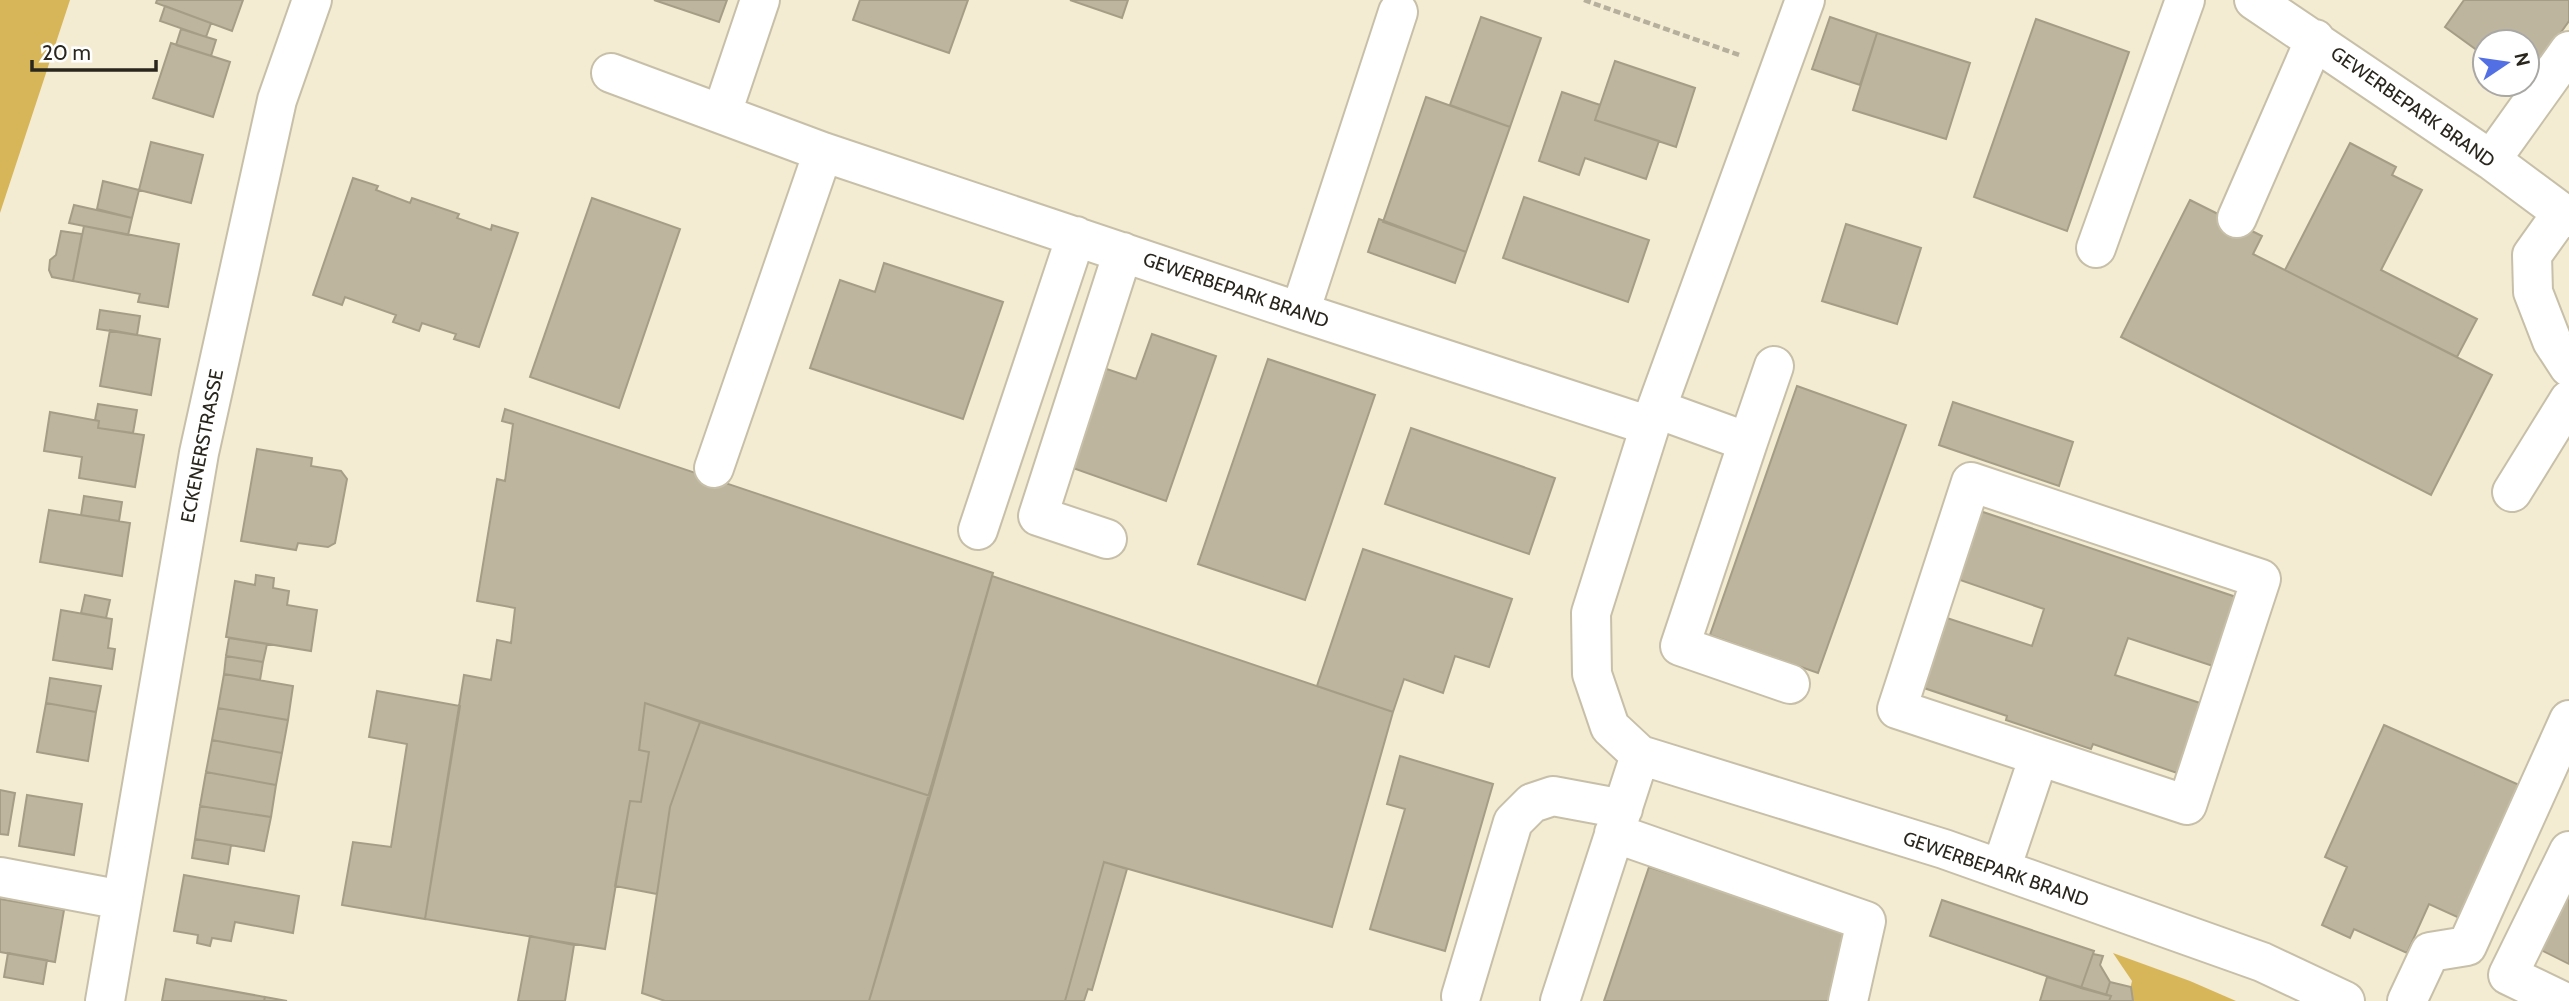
<svg xmlns="http://www.w3.org/2000/svg" width="2569" height="1001" font-family="Cabin,sans-serif">
<style>
.green{fill:#d7b65a}
.building{fill:#beb59f;stroke:#a69d87;stroke-width:2}
.lines{fill:none;stroke-linecap:round;stroke-linejoin:round}
.minor-casing{stroke:#c7bfa8;stroke-width:42}
.path{stroke:#b6af9c;stroke-width:4.5;stroke-dasharray:7 3.5;stroke-linecap:butt}
.minor{stroke:#fff;stroke-width:38}
.labels{text-anchor:middle;dominant-baseline:central;stroke-width:5;stroke-linejoin:round;paint-order:stroke}
.street-label{font-size:19px;fill:#29261d;stroke:#fff}
</style>
<rect width="100%" height="100%" fill="#f4ebd3"/>
<path class="green" d="M0 0H70L0 213Z
M2113 953 2190 981 2236 1001H2127L2132 981Z"/>
<path class="building" d="M157 0H243L232 31 156 3Z
M654 0H727L719 22Z
M860 0H968L949 53 853 20Z
M1070 0H1128L1122 18Z
M2464 0H2569V21L2527 80V42H2485V56L2445 27Z
M165 6 211 23 206 37 160 21Z
M1481 17 1541 38 1510 127 1450 105Z
M1830 17 1877 33 1860 85 1812 69Z
M2036 19 2129 52 2067 231 1974 197Z
M181 29 216 40 211 56 176 45Z
M1877 33 1970 63 1946 139 1853 110Z
M171 43 230 62 213 117 153 98Z
M1615 61 1695 88 1676 147 1595 120Z
M1562 92 1600 105 1595 120 1659 141 1646 179 1585 158 1579 175 1539 161Z
M1426 97 1510 127 1466 252 1383 222Z
M151 142 203 155 191 203 139 190Z
M2350 143 2396 167 2392 175 2422 190 2381 270 2477 319 2457 357 2285 270Z
M353 178 378 186 376 190 410 203 412 198 459 214 457 218 491 230 492 225 518 233 479 347 454 339 456 334 422 323 419 331 393 322 396 315 345 297 342 305 313 295Z
M103 181 139 190 132 218 97 209Z
M1524 197 1649 240 1628 302 1503 258Z
M592 198 680 229 619 408 530 377Z
M2190 200 2262 236 2253 254 2492 375 2431 495 2121 337Z
M74 205 132 218 128 235 69 223Z
M1379 219 1466 252 1455 283 1368 252Z
M1846 224 1921 248 1897 324 1822 301Z
M84 226 179 244 168 307 138 302 140 294 73 281Z
M61 231 82 234 73 281 52 277 49 270 50 260 56 255Z
M884 263 1003 302 963 419 810 368 840 280 875 292Z
M100 310 140 316 137 335 97 329Z
M110 330 160 339 151 395 100 386Z
M1152 334 1216 356 1166 501 1067 466 1101 367 1136 379Z
M1268 359 1375 395 1305 600 1198 564Z
M1797 386 1906 425 1818 673 1710 635Z
M1953 402 2073 442 2059 486 1939 445Z
M98 404 137 410 133 433 98 428 99 421 95 420Z
M505 409 993 573 930 796 645 703 639 750 649 752 641 802 630 801 605 949 425 919 464 675 491 680 497 640 511 643 515 608 477 601 497 479 505 481 513 424 502 421Z
M50 412 99 421 98 428 144 435 135 487 79 478 82 457 44 451Z
M1411 428 1555 478 1529 554 1385 504Z
M257 449 312 458 311 466 341 471 347 479 335 543 328 547 298 543 296 550 241 541Z
M84 496 122 502 119 521 81 515Z
M49 510 130 523 122 576 40 562Z
M1980 511 2239 598 2216 667 2128 638 2115 675 2203 704 2180 774 2093 744 2091 749 2006 720 2007 716 1921 687 1944 617 2032 646 2044 609 1957 579Z
M1363 549 1512 599 1489 667 1455 656 1443 693 1404 679 1393 712 1317 686Z
M256 575 274 578 273 588 289 591 287 605 317 610 311 651 226 637 235 581 255 585Z
M992 576 1393 712 1332 927 1104 862 1065 1001H869Z
M85 595 110 600 106 618 81 613Z
M61 610 112 619 108 648 115 649 112 669 53 660Z
M229 638 267 644 263 662 226 656Z
M226 656 263 662 260 680 224 674Z
M224 674 293 686 288 720 218 708Z
M50 678 101 686 96 712 46 703Z
M377 691 460 706 425 919 342 905 353 842 391 847 407 744 369 737Z
M46 703 96 712 88 761 37 752Z
M645 703 700 722 670 807 657 894 615 886 630 801 641 802 649 752 639 750Z
M218 708 288 720 282 753 212 740Z
M700 722 930 796 869 1001H665L642 993 670 807Z
M2384 725 2526 788 2466 921 2429 904 2407 953 2354 929 2350 938 2322 925 2347 867 2325 857Z
M212 740 282 753 276 785 206 772Z
M1400 756 1493 784 1445 951 1370 929 1405 809 1387 804Z
M206 772 276 785 271 817 200 806Z
M0 790 15 793 8 835 0 834Z
M27 795 82 804 74 855 19 846Z
M200 806 271 817 264 851 195 839Z
M195 839 231 845 228 864 192 858Z
M1104 862 1127 869 1092 990 1088 989 1084 1001H1065Z
M1649 867 1847 932 1830 1001H1604Z
M184 875 299 896 293 933 235 922 231 941 212 938 210 946 197 943 198 935 174 931Z
M2569 885V964L2537 948Z
M0 899 64 910 55 962 0 952Z
M1942 900 2094 951 2081 988 1930 936Z
M530 936 574 945 565 1001H518Z
M8 953 47 960 43 984 4 977Z
M2093 954 2103 956 2100 965 2110 982 2106 995 2081 988Z
M2047 977 2111 996 2109 1001H2040Z
M166 979 265 997 264 1001H162Z
M2110 982 2131 987 2133 1001H2109L2111 996 2106 995Z
M265 997 287 1001H264Z"/>
<g class="lines">
<defs>
<path id="minor" d="M1805 0 1650 426 1591 613 1592 674 1610 727 1640 755 1944 849 2262 962 2345 1001
M2254 0 2491 160 2569 218
M611 73 823 152 1300 312 1650 426
M722 113 760 0
M2491 160 2569 51
M2562 213 2532 255 2533 292 2552 341 2569 367
M2237 218 2315 39
M2096 248 2185 0
M1300 312 1398 12
M1657 409 1748 442 1680 646 1790 684
M1748 442 1774 366
M714 468 823 152
M2512 492 2569 400
M978 530 1076 236
M1107 539 1038 516 1123 252
M1614 833 1866 921 1848 1001
M2001 869 2039 756 2187 805 2261 579 1971 482 1897 709 2039 756
M0 877 122 900
M1461 996 1513 822 1532 803 1553 796 1623 809
M105 1001 199 453 277 100 312 0
M1560 1001 1640 755
M2407 1001 2430 952 2467 946 2569 720
M2562 1001 2508 975 2569 851"/>
</defs>
<use href="#minor" class="minor-casing"/>
<path class="path" d="M1584 0 1742 56"/>
<use href="#minor" class="minor"/>
</g>
<g class="labels">
<g class="street-label">
<text transform="translate(2413 107) rotate(35)">GEWERBEPARK BRAND</text>
<text transform="translate(1236 290) rotate(19)">GEWERBEPARK BRAND</text>
<text transform="translate(202 446) rotate(-79)">ECKENERSTRASSE</text>
<text transform="translate(1996 869) rotate(19)">GEWERBEPARK BRAND</text>
</g>
</g>
<g transform="translate(2506 63) rotate(77)"><circle r="33" fill="#ffffff" stroke="#a9a8a5" stroke-width="2"/>
<path d="M0-5L12 26L0 18L-12 26Z" fill="#536fe4"/>
<text y="-10" font-size="19" font-weight="bold" text-anchor="middle" fill="#29261d">N</text>
</g>
<path d="M32 60v10h124v-10" fill="none" stroke="#29261d" stroke-width="3.5"/>
<text x="42" y="60" font-size="21" fill="#29261d" stroke="#ffffff" stroke-width="5" paint-order="stroke">20 m</text>
</svg>
